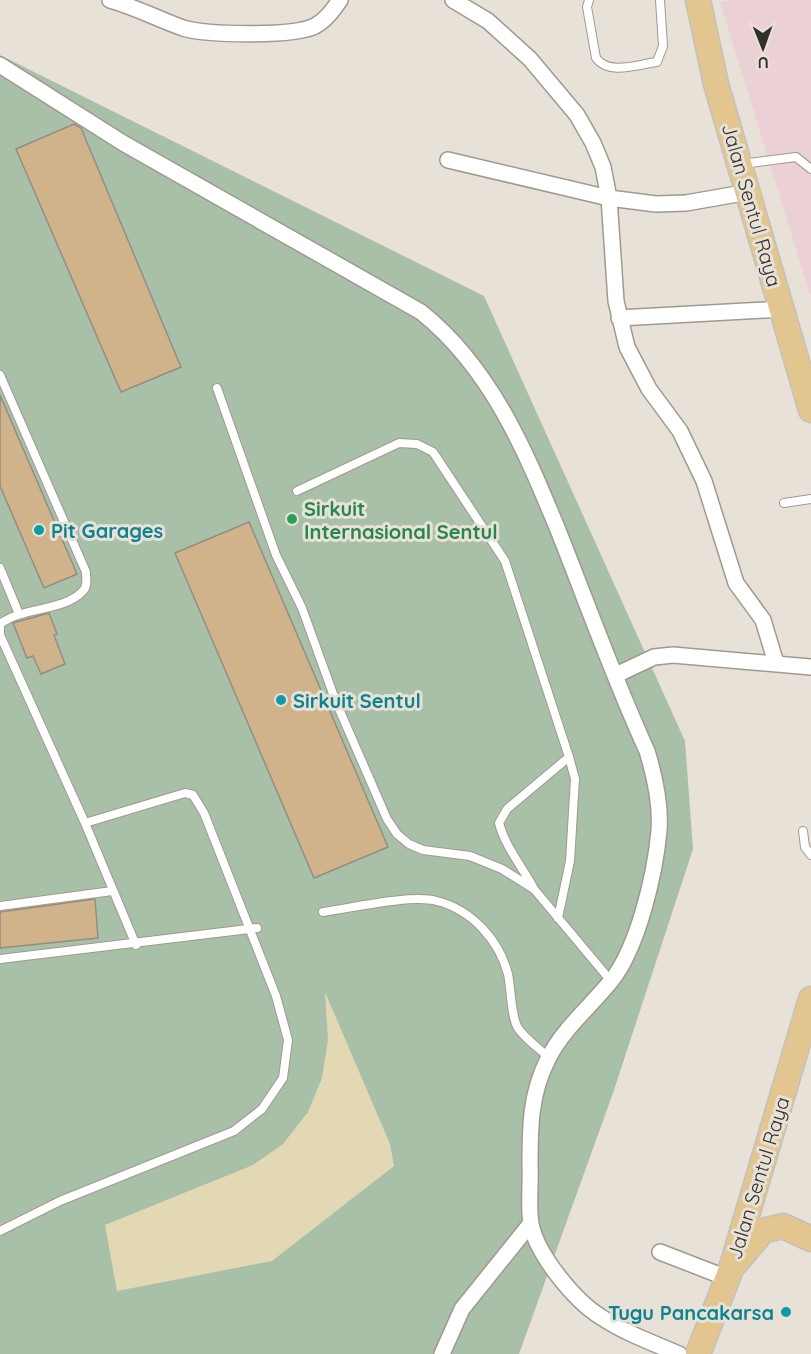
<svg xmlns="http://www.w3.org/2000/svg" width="811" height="1354" font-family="Quicksand,sans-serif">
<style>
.industrial{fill:#ebd0d5}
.green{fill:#a8c0a8}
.sand{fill:#e2d8b4}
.building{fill:#d0b38b;stroke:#938d84;stroke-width:1.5}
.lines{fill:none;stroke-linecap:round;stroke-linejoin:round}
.lane-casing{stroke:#a09990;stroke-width:10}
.street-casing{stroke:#a09990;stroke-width:18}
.primary-casing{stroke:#c2c1c0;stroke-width:27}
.lane{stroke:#fff;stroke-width:8}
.street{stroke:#fff;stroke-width:15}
.primary{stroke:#e2c58f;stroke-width:24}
.leisure-dot{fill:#2e9e5b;stroke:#e8e1d7;stroke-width:2}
.culture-dot{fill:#0f9aa8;stroke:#e8e1d7;stroke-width:2}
.labels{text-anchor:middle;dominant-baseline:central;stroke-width:6;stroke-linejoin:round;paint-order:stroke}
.street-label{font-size:20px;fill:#33302c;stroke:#e8e1d7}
.leisure-label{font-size:20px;font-weight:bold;fill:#27864d;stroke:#e8e1d7;text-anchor:start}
.culture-label{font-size:20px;font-weight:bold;fill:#0d838f;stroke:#e8e1d7;text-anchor:start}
</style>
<rect width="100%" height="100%" fill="#e8e1d7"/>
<path class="industrial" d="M735 0H811V298L720 2Z"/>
<path class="green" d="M0 55 484 296 685 741 693 849 613 1093 519 1354H0Z"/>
<path class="sand" d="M325 992 390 1144 394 1166 272 1261 117 1291 105 1225 253 1165 283 1144 308 1112 322 1078 328 1040Z"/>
<path class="building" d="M74 124 81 128 181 367 121 392 16 149Z
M0 395 77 574 44 588 0 486Z
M249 522 388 847 314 878 175 553Z
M49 613 57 634 54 635 65 664 41 674 33 656 27 658 13 623Z
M95 899 98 938 0 948V912Z"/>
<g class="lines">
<defs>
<path id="lane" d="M589 0 587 7 596 58C609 76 639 64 657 62L663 46 660 0
M742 164 796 157 811 169
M0 375 86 572C86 578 88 586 83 591 63 612 24 606 0 624
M217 388 276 555 302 608 336 702 387 819 397 834 409 844 423 850 470 856 502 869 534 889 611 981
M297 491 399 443 417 444 433 452 505 561 569 757 575 779 570 861 558 918
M784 503 811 499
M0 568 19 614
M0 626V635L85 823 136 945
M803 831 805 847 811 855
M533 887C521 865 505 846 499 823L507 809 569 757
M0 906 112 891
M323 912C352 908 411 894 437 901 472 910 499 940 508 974 511 988 511 1017 518 1028 525 1039 539 1048 548 1057
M0 959 257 928
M0 1231 60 1201 234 1131 262 1109 283 1078 288 1040 276 996 204 813 193 795 185 793 85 823"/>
<path id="street" d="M110 0C135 7 158 19 183 28 206 35 293 37 315 26 326 20 333 10 340 0
M453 0 488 21 530 59 577 115 593 143 603 167 609 198 616 301 627 347 649 389 680 431 704 481 736 583 763 620 776 663
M0 65 123 143 421 312C491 368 525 450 558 530 587 603 614 679 647 751 655 777 661 804 659 831 655 874 638 948 611 981 590 1007 562 1030 548 1059 530 1094 530 1128 530 1165 531 1185 528 1205 531 1224 537 1255 575 1301 601 1317 625 1333 653 1343 679 1354
M448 160 609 198 656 204 686 203 749 192
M619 318 783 309
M616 675 654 657 673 655 811 667
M660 1252 727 1278
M442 1354 462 1309 531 1223"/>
<path id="primary" d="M698 0 716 84 811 410
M736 1263 763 1231 783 1226 811 1239
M698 1354 731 1269 811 999"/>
</defs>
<use href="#lane" class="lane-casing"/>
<use href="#street" class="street-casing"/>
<use href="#primary" class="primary-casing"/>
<use href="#lane" class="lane"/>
<use href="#street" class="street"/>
<use href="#primary" class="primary"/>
</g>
<circle class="leisure-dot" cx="292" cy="519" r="6"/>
<g class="culture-dot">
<circle cx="39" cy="530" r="6"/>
<circle cx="281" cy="700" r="6"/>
<circle cx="786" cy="1312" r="6"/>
</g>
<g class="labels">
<g class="street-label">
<text transform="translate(752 205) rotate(74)">Jalan Sentul Raya</text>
<text transform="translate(758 1178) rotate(-73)">Jalan Sentul Raya</text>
</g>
<g class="leisure-label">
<text x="304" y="508">Sirkuit<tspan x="304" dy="23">Internasional Sentul</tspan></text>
</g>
<g class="culture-label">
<text x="51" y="530">Pit Garages</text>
<text x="293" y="700">Sirkuit Sentul</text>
<text x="774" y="1312" text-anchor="end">Tugu Pancakarsa</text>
</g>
</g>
<g transform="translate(763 48) rotate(179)" stroke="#e8e1d7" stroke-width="4.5" paint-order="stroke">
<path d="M0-4.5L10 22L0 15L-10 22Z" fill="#33302c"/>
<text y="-9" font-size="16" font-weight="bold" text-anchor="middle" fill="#33302c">U</text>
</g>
</svg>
